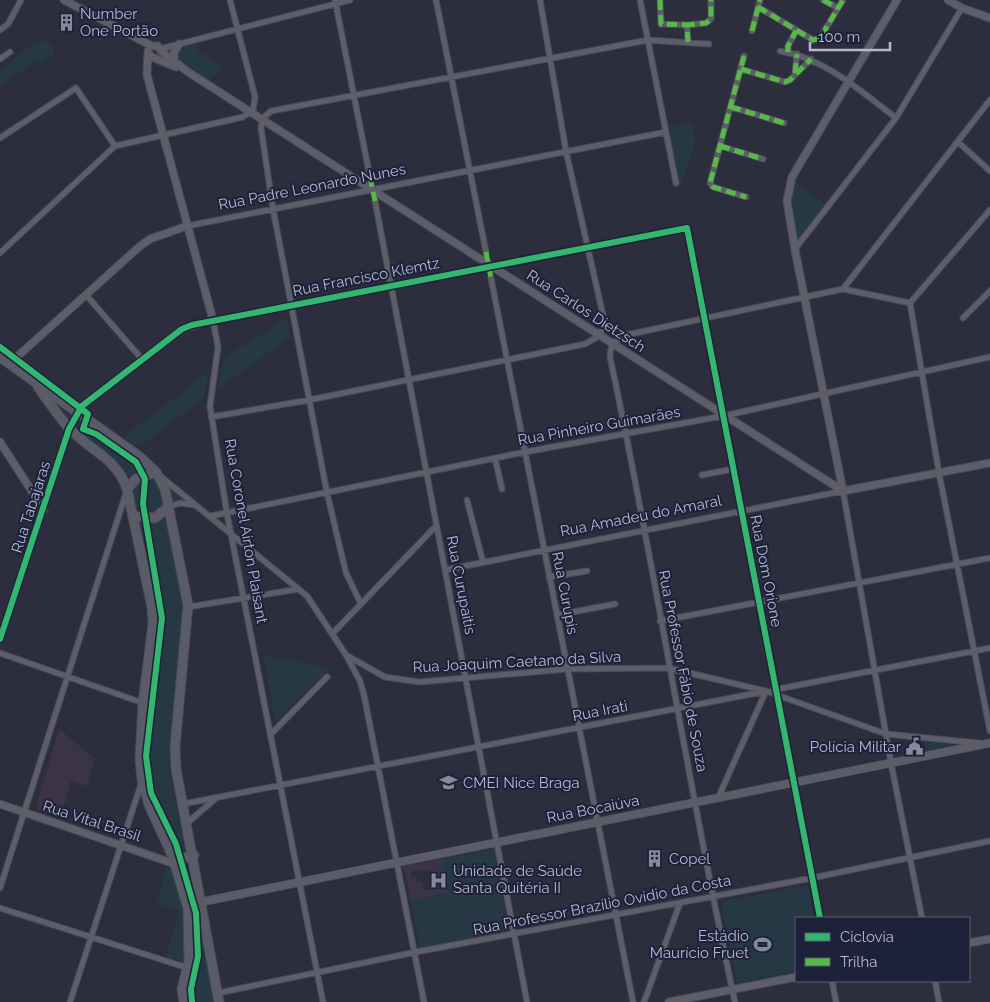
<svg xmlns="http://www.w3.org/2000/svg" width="990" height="1002" font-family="Raleway,sans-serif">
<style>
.medical{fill:#3a3446;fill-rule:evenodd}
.green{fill:#273845}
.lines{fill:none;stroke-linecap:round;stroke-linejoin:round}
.minor-casing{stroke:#4a4b57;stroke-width:7}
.tertiary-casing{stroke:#4a4b57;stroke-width:9}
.secondary-casing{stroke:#4a4b57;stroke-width:9}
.primary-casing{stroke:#474956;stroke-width:11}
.minor{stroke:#5d5e6a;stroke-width:5}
.tertiary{stroke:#5d5e6a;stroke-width:7}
.secondary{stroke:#5b5c68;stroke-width:8}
.primary{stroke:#595c66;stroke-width:9}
.quiet{stroke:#58b947;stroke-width:5;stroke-dasharray:10 5;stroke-linecap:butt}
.cycleway-casing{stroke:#1d213a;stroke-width:9}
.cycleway{stroke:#33b770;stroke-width:6}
.labels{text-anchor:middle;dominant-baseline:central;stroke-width:4;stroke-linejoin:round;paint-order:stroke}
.poi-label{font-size:15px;fill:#b6b9ce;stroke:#1d213a;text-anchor:start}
.street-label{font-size:15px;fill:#b6b9ce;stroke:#1d213a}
</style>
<rect width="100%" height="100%" fill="#2c2e3d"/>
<path class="medical" d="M59 729 95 759 87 786 71 781 61 817 38 810 36 806Z
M442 859 449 893 411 900 403 866ZM422 869 423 872 431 869 432 874 429 875 433 888 424 890 422 881 416 882 417 877 412 878 411 872Z"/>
<path class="green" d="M43 40 55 47 52 56 42 64 36 60 0 87V70L19 54Z
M197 42V50L222 66 210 81 162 51Z
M693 123 695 143 680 189 669 127Z
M796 182 825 204 797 241C795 222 787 200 796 182Z
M287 318 290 337 217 390 223 358Z
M209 371 204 398 139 447 124 437Z
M43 390 74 412 69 422Z
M83 420 140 461 147 469 128 477 120 465 77 430 80 421Z
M132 497a16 16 0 1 1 32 0a16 16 0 1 1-32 0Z
M167 483 189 501 171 503Z
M166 513 185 603 169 771 187 858 176 856 148 792 144 761 146 698 156 615 139 520Z
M264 656 330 668 275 722Z
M922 739 962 744 926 751Z
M495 849 511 931 420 949 411 900 449 893 442 859Z
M166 868 172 870C184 906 186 926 185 963L166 957 179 910 158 904Z
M180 868H188L193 890 196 893 214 1002H187C183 975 191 948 192 921 193 903 185 884 180 868Z
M808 885 814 918H796V971L737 983 721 902Z"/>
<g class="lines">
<defs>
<path id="minor" d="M335 0 370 177
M436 0 486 252
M640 0 676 183
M660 0 661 24 687 25
M823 0 838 8
M758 7 813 40 820 38 843 0
M0 30 8 24 21 0
M752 31 760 0
M688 42 687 25 706 23 711 19V0
M160 49 350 0
M780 51C826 59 859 90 896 118
M788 52V46L796 31
M744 56 710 183 713 187 746 197
M0 59 10 52
M741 69 785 82 790 80 811 59
M795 73 797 54
M731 107 784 123
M0 138 76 88 115 146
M958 142 990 171
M720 146 763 159
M375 201 527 1002
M187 226 666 132
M795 249 896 118 962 8
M0 253 115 146 243 117 253 110 255 97 230 0
M491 278 633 1002
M843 289 990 100
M87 296 141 358
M910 303 939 473 990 731
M910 303 990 210
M963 318 990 291
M211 417 309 400 585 344 599 336 605 324 566 151 540 0
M495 458 502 489
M702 475 733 469
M160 476 307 596 346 655 385 677 419 682 567 669 668 668 766 691 886 734 979 743
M467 500 483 562
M168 507 180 503 195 505
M211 516 525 452 723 416 990 357
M445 570 843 491 891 763 922 918
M549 577 587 571
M361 604 346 573 327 493 273 209 261 128 263 118 271 111 648 40 709 44
M188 607 299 589
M557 615 615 604
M660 621 990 558
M332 634 436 526
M0 653 143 703
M346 655 360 681 364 695 424 1002
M773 690 990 648
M270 735 327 677
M718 798 766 691
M183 804 762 692
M187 823 215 799
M0 888 126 493
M0 908 188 968
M832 981 836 1002
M935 981 939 1002
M218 993 416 952 812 878 990 841
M70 1002 142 781
M323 1002 227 514 210 406 218 347 213 320 687 228 820 918
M644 1002 680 903
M735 1002C688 788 656 571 610 357 610 344 615 341 626 335L843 289 910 303"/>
<path id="tertiary" d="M64 0 152 46H158L161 51 188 72 843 491
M948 0 962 8 990 18
M148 53 152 57 176 67
M174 61V53L179 44
M9 364 139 247 150 239 187 226
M0 442 44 510
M843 491 795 250 787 201 792 177 897 0
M843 491 990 463
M0 639 69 429 82 406 182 329 213 320 147 75 148 51
M0 804 175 864
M969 943 990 939
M669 1002 796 977"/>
<path id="secondary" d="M201 902 990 743"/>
<path id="primary" d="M0 357 140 457 156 472 165 489 188 605 175 747 176 769 219 1002
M38 387C48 401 58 416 69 428 90 451 116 457 127 489L152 607 153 624 143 703 140 759 142 780 149 805 172 855 188 908 189 960 182 989 184 1002
M127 489 136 479 156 472
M134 516 155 518 168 507
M172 855 181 859 194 855"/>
</defs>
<use href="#minor" class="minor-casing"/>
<use href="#tertiary" class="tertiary-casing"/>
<use href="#secondary" class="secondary-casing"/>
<use href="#primary" class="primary-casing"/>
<use href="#minor" class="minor"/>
<use href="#tertiary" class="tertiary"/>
<use href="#secondary" class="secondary"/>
<use href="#primary" class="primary"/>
<path class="quiet" d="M660 0 661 24 687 25
M823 0 838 8
M758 7 813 40 820 38 843 0
M752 31 760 0
M688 42 687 25 706 23 711 19V0
M788 52V46L796 31
M744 56 710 183 713 187 746 197
M741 69 785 82 790 80 811 59
M795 73 797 54
M731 107 784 123
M720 146 763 159
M370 177 375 201
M486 252 491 278"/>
<defs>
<path id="cycleway" d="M0 347 88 414 83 429 96 434 136 462 145 479 143 504 162 618 146 756 151 793 176 844 196 913 198 956 191 989 192 1002
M0 639 69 429 82 406 182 329 192 325 687 228 820 918"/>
</defs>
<use href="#cycleway" class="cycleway-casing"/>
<use href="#cycleway" class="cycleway"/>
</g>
<defs>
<symbol id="building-bare" viewBox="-9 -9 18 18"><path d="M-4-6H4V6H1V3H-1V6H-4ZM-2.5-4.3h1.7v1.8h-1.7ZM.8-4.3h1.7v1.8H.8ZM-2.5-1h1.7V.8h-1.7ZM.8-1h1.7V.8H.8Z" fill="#86889b" stroke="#1d213a" stroke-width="2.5" paint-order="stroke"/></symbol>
<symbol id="civic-bare" viewBox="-9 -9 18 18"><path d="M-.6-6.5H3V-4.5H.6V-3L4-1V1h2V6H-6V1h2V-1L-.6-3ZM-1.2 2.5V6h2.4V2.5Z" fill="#86889b" stroke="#1d213a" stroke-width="2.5" paint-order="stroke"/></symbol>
<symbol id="school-bare" viewBox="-9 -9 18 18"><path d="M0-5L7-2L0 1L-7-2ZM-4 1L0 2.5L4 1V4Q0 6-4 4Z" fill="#86889b" stroke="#1d213a" stroke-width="2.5" paint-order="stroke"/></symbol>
<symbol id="hospital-bare" viewBox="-9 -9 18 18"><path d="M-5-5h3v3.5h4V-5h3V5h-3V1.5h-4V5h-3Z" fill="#86889b" stroke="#1d213a" stroke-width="2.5" paint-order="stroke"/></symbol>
<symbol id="stadium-bare" viewBox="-9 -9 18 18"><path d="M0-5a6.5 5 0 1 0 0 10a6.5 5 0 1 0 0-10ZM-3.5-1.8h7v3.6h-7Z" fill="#86889b" stroke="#1d213a" stroke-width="2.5" paint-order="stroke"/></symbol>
</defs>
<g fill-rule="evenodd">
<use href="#building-bare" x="54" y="10" width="25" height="25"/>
<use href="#civic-bare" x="902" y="734" width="25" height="25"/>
<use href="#school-bare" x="436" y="770" width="25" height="25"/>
<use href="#building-bare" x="642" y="846" width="25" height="25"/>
<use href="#hospital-bare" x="426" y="868" width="25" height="25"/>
<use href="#stadium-bare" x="750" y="932" width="25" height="25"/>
</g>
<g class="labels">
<g class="poi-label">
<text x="80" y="14">Number<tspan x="80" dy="17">One Portão</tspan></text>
<text x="901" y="747" text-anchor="end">Polícia Militar</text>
<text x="463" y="783">CMEI Nice Braga</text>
<text x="669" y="859">Copel</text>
<text x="453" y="871">Unidade de Saúde<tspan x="453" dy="17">Santa Quitéria II</tspan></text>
<text x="749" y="936" text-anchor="end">Estádio<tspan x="749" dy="17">Maurício Fruet</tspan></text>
</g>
<g class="street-label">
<text transform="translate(312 187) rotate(-11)">Rua Padre Leonardo Nunes</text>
<text transform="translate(366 277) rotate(-11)">Rua Francisco Klemtz</text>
<text transform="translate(586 311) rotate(33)">Rua Carlos Dietzsch</text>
<text transform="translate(599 426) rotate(-10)">Rua Pinheiro Guimarães</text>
<text transform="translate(31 507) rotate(-72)">Rua Tabajaras</text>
<text transform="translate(641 516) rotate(-11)">Rua Amadeu do Amaral</text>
<text transform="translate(246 531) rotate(80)">Rua Coronel Airton Plaisant</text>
<text transform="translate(766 571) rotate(79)">Rua Dom Orione</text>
<text transform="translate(461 585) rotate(79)">Rua Curupaitis</text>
<text transform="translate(565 593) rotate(79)">Rua Curupis</text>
<text transform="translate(517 662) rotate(-3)">Rua Joaquim Caetano da Silva</text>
<text transform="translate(683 671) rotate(79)">Rua Professor Fábio de Souza</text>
<text transform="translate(600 711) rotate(-11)">Rua Irati</text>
<text transform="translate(593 809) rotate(-11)">Rua Bocaiúva</text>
<text transform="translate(92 821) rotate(18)">Rua Vital Brasil</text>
<text transform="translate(602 905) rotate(-11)">Rua Professor Brazílio Ovídio da Costa</text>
</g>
</g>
<rect x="795" y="917" width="175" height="65" fill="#1d213a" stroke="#5a5e75"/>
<rect x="805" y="933" width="25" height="8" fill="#33b770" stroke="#5a5e75"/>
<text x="840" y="942" font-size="15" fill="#b6b9ce">Ciclovia</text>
<rect x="805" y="958" width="25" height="8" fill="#58b947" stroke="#5a5e75"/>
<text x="840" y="967" font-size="15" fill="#b6b9ce">Trilha</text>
<path d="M810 42v8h80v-8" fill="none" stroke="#b6b9ce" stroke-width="2.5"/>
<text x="818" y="42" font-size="15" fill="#b6b9ce" stroke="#1d213a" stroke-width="4" paint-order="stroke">100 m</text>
</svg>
